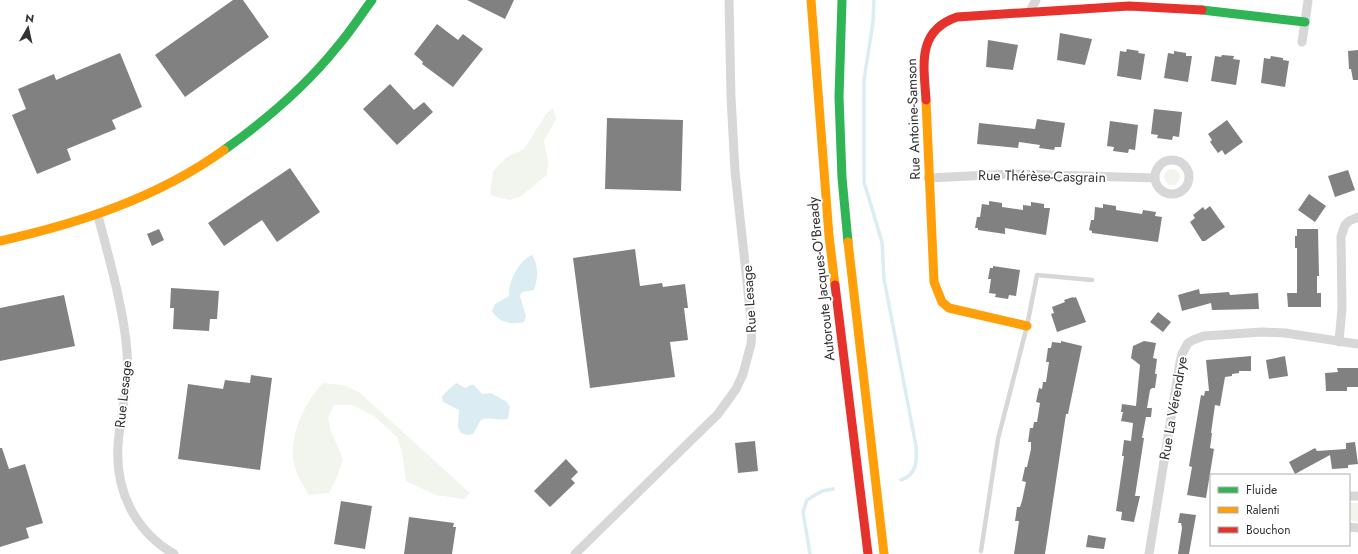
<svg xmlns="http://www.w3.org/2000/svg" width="1358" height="554" font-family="Jost,sans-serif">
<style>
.green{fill:#f2f5ed}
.water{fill:#dbecf2}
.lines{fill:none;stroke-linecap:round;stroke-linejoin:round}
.stream{stroke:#dbecf2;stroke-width:3.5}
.building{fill:#818181}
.lane{stroke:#d7d7d7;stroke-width:4.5}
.street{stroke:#d7d7d7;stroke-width:9}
.fast{stroke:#30b455;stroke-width:9}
.slow{stroke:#ff9f0a;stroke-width:9}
.jam{stroke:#e5322d;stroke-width:9}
.labels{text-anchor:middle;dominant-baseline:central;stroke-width:4;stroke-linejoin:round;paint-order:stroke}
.street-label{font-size:14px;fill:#333;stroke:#fff}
</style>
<rect width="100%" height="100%" fill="#fff"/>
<path class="green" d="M553 108 556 119 544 141 548 161 547 175 520 197 509 200 490 195 493 171 507 157 524 149 546 114Z
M1164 177a8 8 0 1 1 16 0a8 8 0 1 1-16 0Z
M323 383 343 385 359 392 470 493 464 499 436 495 406 481 402 452 397 437 374 416 352 405H334L328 418 331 431 343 459 337 477 329 493 309 495C302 484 293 469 293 455 292 429 306 401 323 383Z
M1349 503H1358V522L1349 520Z"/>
<path class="water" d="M532 255C539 265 538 279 534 290L522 292 520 296 526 316 524 322C510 325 500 323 492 311L495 304 509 296C508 282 519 260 532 255Z
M456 383 466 388 470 385H474L482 394 491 393 507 402 510 407 508 419C499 421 490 416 481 420L473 434 467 435 461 433 458 427 459 410 443 402 442 396Z"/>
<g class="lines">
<path class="stream" d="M874 0 873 22 864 80V182L882 242 884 279 916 446C917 460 917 475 901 480
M810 554 803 512 807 500 822 491 833 489"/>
</g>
<path class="building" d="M233 0H243L269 37 185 97 155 55Z
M467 0H514L505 19Z
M437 24 458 40 463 34 483 49 453 87 422 64 423 62 414 54Z
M1060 33 1092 39 1085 65 1057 60Z
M988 40 1018 45 1013 70 986 67Z
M1127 49 1139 51 1138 53 1145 54 1141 80 1117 76 1120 51 1126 52Z
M1358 50V80H1353L1351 69H1349L1348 51Z
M1174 51 1186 53V56H1192L1188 82 1164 78 1168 53 1174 54Z
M120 53 142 107 112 120 116 129 67 149 71 160 37 174 12 115 26 109 18 89 54 74 56 80Z
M1222 55 1234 56 1233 59 1240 60 1236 85 1211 81 1215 56 1221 57Z
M1271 56 1283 58V60L1289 61 1285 87 1261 83 1264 58 1270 59Z
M390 84 414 110 424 102 433 112 397 145 363 109Z
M1154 109 1182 112 1179 137 1173 136 1172 140 1157 138 1158 135 1151 134Z
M607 118 683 120 681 191 605 189Z
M1037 119 1065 123 1061 147H1055L1054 150 1039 148 1040 145 1019 142 1018 148 977 144 979 123 1035 129Z
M1227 120 1243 142 1225 155 1222 150 1218 153 1210 142 1212 140 1208 134Z
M1110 121 1138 125 1135 150 1129 149 1128 153 1113 151 1114 147 1107 146Z
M290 168 320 212 277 242 262 220 224 246 208 223Z
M1348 170 1355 190 1335 197 1328 176Z
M1309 194 1326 206 1315 222 1298 210Z
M989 201 1002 203V207L1023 210V205L1031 206V202L1044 204V208H1050L1046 235 1005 228V234L978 230V228H975L977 217H980L982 204 989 205Z
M1103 204 1116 206V210L1142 214 1143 210 1156 212 1155 216 1162 217 1158 242 1092 233V231L1089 230 1091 220H1094L1095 207 1103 208Z
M1210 206 1225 227 1205 241H1202L1190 222 1195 218 1193 215 1203 207 1205 210Z
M159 229 164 240 152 246 147 234Z
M1297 229H1318L1319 276H1317V293H1321V307H1288L1287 293H1297V248H1295V236H1297Z
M635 249 640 286 662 283 663 287 685 284 688 308H684L688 340 670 342 675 377 590 388 573 258Z
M993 266 1020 270 1016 296 1009 295 1008 299 995 297 996 294 989 293 991 279H988L990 268H993Z
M171 288 219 291 217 319H210L209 331 173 329 174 308H170Z
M1199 289 1200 294 1229 292 1230 295 1258 293 1259 309 1212 310 1211 303 1182 311 1178 295Z
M64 295 75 346 0 361V308Z
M1073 297 1074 298 1076 297 1086 322 1057 332 1051 314 1054 313 1052 307 1065 302 1064 300Z
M1158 312 1171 322 1163 332 1150 322Z
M1061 341 1082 346 1068 414H1066L1045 554H1014L1018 528 1019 521H1015L1017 507H1020L1022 501 1026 482 1022 481 1025 467H1027L1031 449V442H1028L1030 428H1033L1034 422H1037L1040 403 1036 402 1039 388 1042 389 1043 382H1046L1049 362H1046L1048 348H1051L1052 342 1061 343Z
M1144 341 1156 343 1153 358 1157 359 1155 374H1157L1155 388H1152L1150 390 1147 408H1152L1151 417H1146L1142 438H1144L1135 496H1140L1134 522 1121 520 1122 512 1116 511 1124 456H1122L1124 440 1131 441 1133 423 1121 421 1123 412H1121L1122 404 1136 406 1140 365 1131 358 1133 346Z
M1251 356V371H1239V373L1232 374V376L1225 377 1220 406 1215 405 1211 433H1212L1210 448 1214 449 1206 498 1187 495 1192 467 1189 466 1201 395 1204 396 1205 391H1209L1206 360Z
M1285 356 1288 376 1269 379 1266 360Z
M1337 368H1358V387H1347V391H1326L1325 373 1338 372Z
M251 375 272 378 260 470 178 459 188 384 223 389 225 380 250 383Z
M755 441 758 471 738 473 735 443Z
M1355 442 1358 464 1348 465V468L1332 469 1330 455 1295 474 1289 462 1315 448 1317 451 1346 449V443Z
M0 448H2L9 469 25 464 43 523 26 528 29 538 0 547Z
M566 459 578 472 571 479 575 483 550 507 534 491Z
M341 501 372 506 365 549 334 544Z
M1180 513 1196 515 1189 554H1178L1182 528 1181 523H1178Z
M409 517 454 523 453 527H456L452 554H404Z
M1088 535 1106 538 1104 549 1086 547Z"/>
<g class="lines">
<path class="lane" d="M981 551 998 439 1027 326 1037 275 1092 280"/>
<path class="street" d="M1030 11 1036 0
M1302 42 1308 1
M1155 177a17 17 0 1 1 34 0a17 17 0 1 1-34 0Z
M928 178 1012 174 1155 178
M98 216C109 258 124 310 127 352 130 384 120 414 118 445 115 491 135 531 174 554
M1339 342 1342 308 1341 237 1345 225 1349 221 1358 217
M1349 496H1358
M1349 527 1358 528
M575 554 718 414 736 389 743 374 751 344 752 329 735 171 731 97 729 0
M1149 554 1180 362 1182 354 1188 343 1193 340 1204 336 1262 332 1285 333 1358 344"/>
<path class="fast" d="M842 0 839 97 842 178 848 242
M1202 10 1305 22
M224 150C266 120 305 87 337 47 350 32 360 16 372 0"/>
<path class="slow" d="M811 0 829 236 835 285
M926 100 934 282 942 302 949 308 1027 326
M0 241C80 223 157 198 224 150
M848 242 884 554"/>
<path class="jam" d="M926 100C924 66 916 31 957 17L1129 6 1202 10
M835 285 868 554"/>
</g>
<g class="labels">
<g class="street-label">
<text transform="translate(913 119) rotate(-92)">Rue Antoine-Samson</text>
<text transform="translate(1042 176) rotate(1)">Rue Thérèse-Casgrain</text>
<text transform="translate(821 279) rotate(-96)">Autoroute Jacques-O'Bready</text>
<text transform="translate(749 299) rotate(-94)">Rue Lesage</text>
<text transform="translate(123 394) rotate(-84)">Rue Lesage</text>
<text transform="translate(1173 408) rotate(-80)">Rue La Vérendrye</text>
</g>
</g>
<rect x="1210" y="474" width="140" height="72" fill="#ffffff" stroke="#adadad"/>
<rect x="1218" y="487" width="20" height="6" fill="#30b455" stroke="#adadad"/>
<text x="1246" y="494" font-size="12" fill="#333333">Fluide</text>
<rect x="1218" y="507" width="20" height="6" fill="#ff9f0a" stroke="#adadad"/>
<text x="1246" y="514" font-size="12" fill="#333333">Ralenti</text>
<rect x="1218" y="527" width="20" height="6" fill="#e5322d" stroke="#adadad"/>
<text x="1246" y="534" font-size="12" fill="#333333">Bouchon</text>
<g transform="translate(28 28) rotate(9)" stroke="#ffffff" stroke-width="3" paint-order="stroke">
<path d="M0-3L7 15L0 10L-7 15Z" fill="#333333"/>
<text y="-6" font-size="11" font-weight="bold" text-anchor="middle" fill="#333333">N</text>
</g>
</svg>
